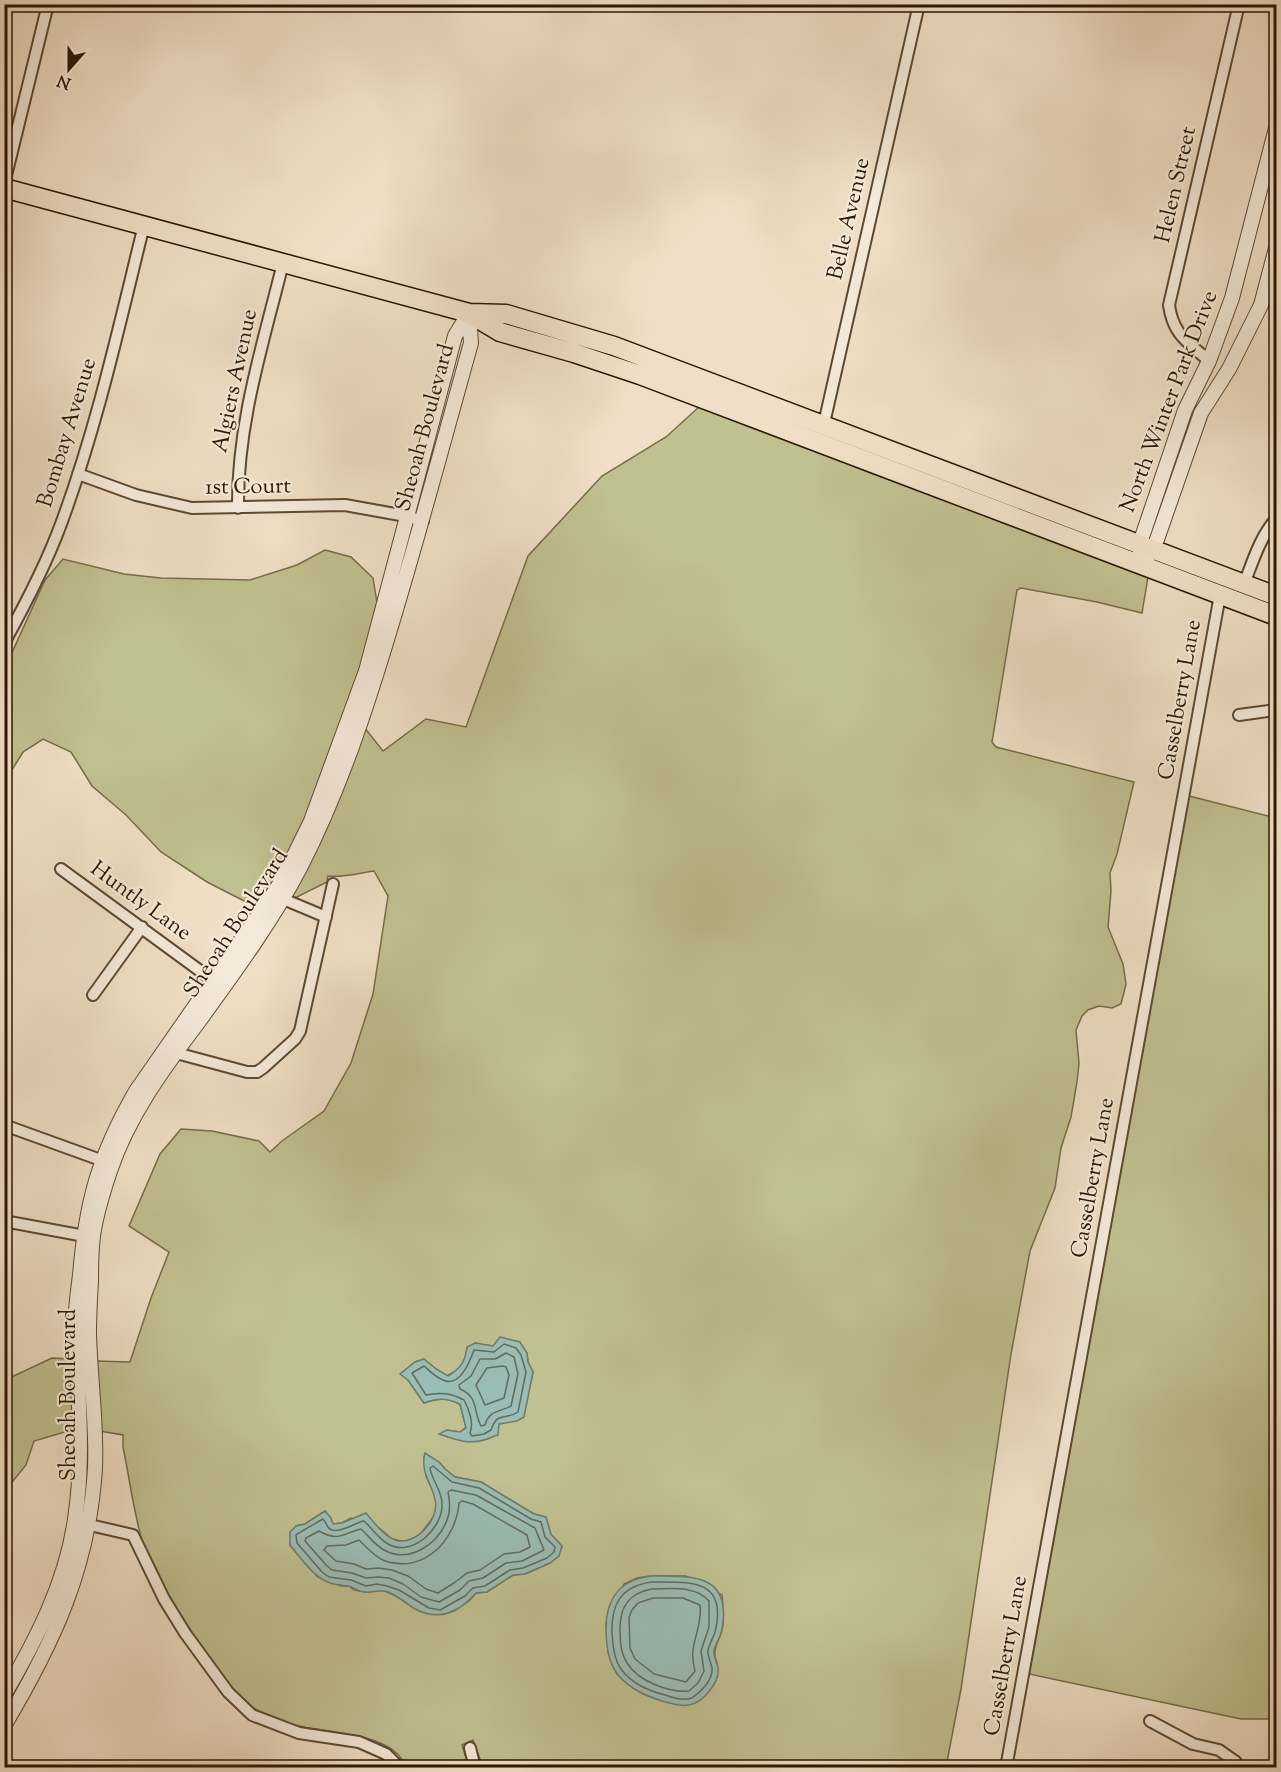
<svg xmlns="http://www.w3.org/2000/svg" width="1281" height="1772" font-family="'Sorts Mill Goudy',serif">
<style>
.green{fill:#c1c090;stroke:#766c49;stroke-width:1.5;fill-rule:evenodd}
.water{fill:#9abdb5;stroke:#6e7b6d;stroke-width:1.5}
.lines{fill:none;stroke-linecap:round;stroke-linejoin:round}
.shore{stroke:#636a5c;stroke-width:1.5}
.minor-casing{stroke:#5d4933;stroke-width:14}
.tertiary-casing{stroke:#5d4933;stroke-width:16}
.primary-casing{stroke:#2c1702;stroke-width:21}
.minor{stroke:#f5eada;stroke-width:10}
.tertiary{stroke:#f5eada;stroke-width:14}
.primary{stroke:#f0dfc6;stroke-width:18}
.labels{text-anchor:middle;dominant-baseline:central;stroke-width:4.5;stroke-linejoin:round;paint-order:stroke}
.street-label{font-size:22px;fill:#2c1702;stroke:#f5eada}
</style>
<rect width="100%" height="100%" fill="#f0dfc6"/>
<filter id="stains"><feTurbulence type="fractalNoise" baseFrequency=".00333" numOctaves="4"/><feColorMatrix values="0 0 0 0 .2 0 0 0 0 .09 0 0 0 0 .02 0 0 0 .5 -.17"/></filter>
<radialGradient id="worn" r=".72"><stop offset=".6" stop-color="#630" stop-opacity="0"/><stop offset="1" stop-color="#630" stop-opacity=".3"/></radialGradient>
<path class="green" d="M700 406 788 438 863 470 1148 577 1142 613 1097 602 1021 588 1017 590 992 742 996 747 1134 782 1117 854 1110 873 1111 891 1108 927 1123 964 1126 984 1121 1004 1112 1008 1099 1006 1088 1010 1082 1016 1076 1030 1079 1063 1077 1082 1071 1117 1061 1148 1055 1188 1030 1251 1011 1354 961 1689 946 1767H483L473 1740 462 1745 469 1767H406C394 1734 333 1733 304 1727 289 1725 270 1717 257 1710 225 1693 151 1573 141 1537 133 1507 129 1476 123 1447V1435L100 1431 96 1361 130 1362 151 1298 169 1252 129 1226 160 1154 181 1129 212 1131 259 1141 270 1152 282 1141 324 1111 351 1063 373 994 388 896 374 871C360 873 342 878 328 876L327 882 295 898 291 897 326 830 364 727 383 751 426 719 466 727 528 556 602 476 666 437ZM475 1343 527 1353 528 1362 533 1372 523 1417 499 1424 495 1435C476 1445 459 1441 440 1434L447 1430 460 1432 466 1427 460 1404C447 1398 438 1398 424 1403L408 1380 401 1374 415 1362 424 1359 436 1369 447 1376 459 1369ZM424 1457 439 1462 445 1469 455 1477 481 1482 534 1514 546 1517 550 1534 562 1547 550 1563 525 1574 513 1575 487 1592 476 1593 469 1601 454 1611 414 1608 396 1596 385 1591 378 1590 366 1592 354 1590 349 1586H341L318 1577 290 1545 296 1526 305 1524 325 1511 333 1524 342 1523 351 1518 379 1528 392 1539 406 1542 419 1536 434 1516 437 1504 434 1493 426 1476ZM651 1576H686L722 1595C723 1607 725 1619 722 1630 719 1642 711 1650 717 1663L675 1704 643 1694 629 1684 617 1674 608 1652 606 1623 624 1584 637 1578Z
M325 550 351 557 373 578 377 603 360 669 305 819 277 877 261 902 250 904 207 882 161 852 126 815 92 786 71 752 43 739 23 752 5 781V668L45 580 63 559 124 574 161 578 250 580 297 565Z
M1189 796 1276 818V1719H1241L1029 1674Z
M52 1358 72 1359 75 1429 34 1441 26 1465 5 1491V1380Z"/>
<path class="water" d="M500 1337 520 1342 527 1353 528 1362 533 1372 524 1417 517 1421 499 1424 498 1435C493 1436 489 1439 484 1440 468 1445 454 1439 439 1434L447 1430 460 1432 466 1428 460 1404C447 1398 438 1398 424 1403L408 1380 400 1374 415 1362 424 1359 436 1369 448 1376C461 1368 465 1362 467 1347L475 1343 493 1346Z
M425 1453 439 1462 445 1469 455 1477 481 1482 534 1514 546 1517 551 1534 562 1546 559 1556 550 1563 525 1574 513 1575 487 1592 476 1593C459 1612 440 1622 415 1609 406 1603 398 1596 388 1592 379 1589 373 1593 365 1592 358 1592 354 1587 348 1586 342 1585 336 1585 330 1583 313 1577 301 1558 290 1545V1532L296 1526 305 1524 325 1511 331 1518 333 1524 342 1523 366 1513C377 1526 392 1548 411 1539 419 1536 424 1531 429 1524 449 1496 417 1481 425 1453Z
M651 1576C692 1576 732 1573 722 1629 721 1636 716 1643 714 1650 713 1657 717 1662 718 1668 720 1682 703 1703 689 1705 680 1707 671 1703 662 1701 646 1696 626 1687 616 1672 608 1660 607 1647 606 1633 605 1600 618 1580 651 1576Z"/>
<g class="lines">
<path class="shore" d="M504 1344 516 1348 521 1355 526 1372 518 1412C505 1421 498 1410 491 1430L484 1434 472 1436 470 1433C474 1423 469 1409 464 1400 451 1393 440 1392 426 1395L412 1373 424 1366C430 1371 435 1377 443 1380 460 1388 470 1361 474 1350L494 1352Z
M506 1353 514 1357 518 1374 511 1406C500 1412 489 1410 485 1425L481 1426C473 1411 479 1397 460 1389L459 1385 471 1376 480 1359H495Z
M503 1366 506 1367 509 1375 504 1398 485 1405 476 1385 487 1368Z
M433 1466 452 1482 479 1488 531 1519 541 1522 545 1537 555 1547 554 1552 547 1558 523 1568 510 1570 485 1586 473 1588 465 1596 440 1610 429 1608 399 1590 387 1586 377 1584 366 1586 351 1580 329 1577 322 1572 297 1543 296 1535C298 1533 318 1522 323 1519 325 1521 326 1524 328 1527 335 1537 356 1522 364 1521 372 1528 378 1538 388 1544 412 1558 443 1528 442 1504 442 1490 432 1481 430 1468Z
M451 1490 476 1495 535 1528 544 1550 522 1561 506 1563 483 1578 469 1581 460 1590 439 1602 421 1597 403 1584 389 1578 378 1577 366 1578 352 1573 332 1570 327 1566 305 1541 306 1538 319 1531C339 1542 341 1534 361 1529 369 1536 376 1547 386 1551 410 1563 438 1544 447 1520 451 1511 450 1502 448 1492Z
M462 1501 473 1504 527 1535 530 1547 520 1552 504 1554 480 1570 467 1573 454 1583 438 1593 426 1589 408 1576 392 1570 379 1568 366 1569 354 1564 336 1561 324 1550 327 1546 346 1545 359 1540C366 1547 375 1557 385 1561 424 1574 456 1540 459 1503Z
M652 1582C688 1582 726 1578 716 1628 715 1635 710 1642 708 1650 707 1657 711 1662 712 1668 713 1680 701 1692 692 1698 683 1701 674 1698 665 1695 649 1691 631 1683 621 1669 614 1659 613 1646 612 1633 611 1604 621 1586 652 1582Z
M652 1589C670 1589 696 1585 709 1601V1627L701 1651 704 1671 698 1683 689 1691C669 1693 638 1681 627 1663 621 1654 620 1643 620 1632 619 1608 628 1593 652 1589Z
M653 1598H683L700 1605C703 1631 687 1643 695 1671L686 1682 654 1674 635 1659 630 1648 629 1617 632 1610 638 1603Z"/>
<defs>
<path id="minor" d="M4 184 48 4
M1209 361C1188 342 1173 335 1169 305L1239 4
M823 428 919 4
M78 474 136 495 192 508 345 505 406 516 423 521
M238 508C237 424 263 344 283 263
M1244 584C1253 561 1260 537 1276 519
M4 643C25 605 46 565 61 524 97 427 119 326 144 225
M1239 715 1276 710
M61 869 218 984
M276 896 326 917
M93 995 142 927
M176 1053 247 1072H257L263 1068 295 1039 300 1031 333 884
M4 1125 109 1163
M4 1221 90 1237
M81 1523 133 1535 164 1599 185 1633 228 1692 252 1715 299 1733 359 1742 386 1754 400 1768
M1150 1721 1193 1744 1219 1750 1236 1762 1237 1768
M470 1748 475 1768
M1006 1768 1220 595"/>
<path id="tertiary" d="M1148 556 1154 548 1201 413 1229 369 1261 305 1276 248
M1141 565 1140 543 1185 410 1209 361 1232 298 1276 128
M4 1695C36 1640 66 1583 75 1519 85 1454 77 1390 76 1325 75 1308 78 1291 80 1275 86 1202 99 1155 136 1091L273 894 282 880 311 821 366 671 455 336 469 313
M4 1726C54 1642 89 1567 95 1468 97 1423 90 1378 89 1333 89 1316 90 1298 91 1281 91 1266 91 1251 93 1236 96 1214 103 1192 110 1171 128 1117 163 1069 197 1024 234 973 271 923 300 868 340 790 367 707 392 623 420 530 445 436 471 343L469 313"/>
<path id="primary" d="M4 188 469 313 506 314 614 346 1276 596
M470 314 500 332 574 353 640 375 1276 616"/>
</defs>
<use href="#minor" class="minor-casing"/>
<use href="#tertiary" class="tertiary-casing"/>
<use href="#primary" class="primary-casing"/>
<use href="#minor" class="minor"/>
<use href="#tertiary" class="tertiary"/>
<use href="#primary" class="primary"/>
</g>
<g class="labels">
<g class="street-label">
<text transform="translate(1177 185) rotate(-77)">Helen Street</text>
<text transform="translate(850 219) rotate(-77)">Belle Avenue</text>
<text transform="translate(236 381) rotate(-78)">Algiers Avenue</text>
<text transform="translate(1170 402) rotate(-69)">North Winter Park Drive</text>
<text transform="translate(426 428) rotate(-75)">Sheoah Boulevard</text>
<text transform="translate(68 433) rotate(-73)">Bombay Avenue</text>
<text transform="translate(248 488) rotate(-1)">1st Court</text>
<text transform="translate(1181 700) rotate(-80)">Casselberry Lane</text>
<text transform="translate(140 902) rotate(36)">Huntly Lane</text>
<text transform="translate(237 924) rotate(-57)">Sheoah Boulevard</text>
<text transform="translate(1094 1178) rotate(-80)">Casselberry Lane</text>
<text transform="translate(70 1395) rotate(-90)">Sheoah Boulevard</text>
<text transform="translate(1007 1656) rotate(-80)">Casselberry Lane</text>
</g>
</g>
<rect width="1281" height="1772" fill="none" stroke="#f0dfc6" stroke-width="24"/>
<rect x="6" y="6" width="1269" height="1760" fill="none" stroke="#2c1702" stroke-width="3"/>
<rect x="12" y="12" width="1257" height="1748" fill="none" stroke="#2c1702" stroke-width="1.5"/>
<g transform="translate(69 69) rotate(201)" stroke="#f5eada" stroke-width="4.5" paint-order="stroke">
<path d="M0-4.5L10 22L0 15L-10 22Z" fill="#2c1702"/>
<text y="-9" font-size="16" font-weight="bold" text-anchor="middle" fill="#2c1702">N</text>
</g>
<rect width="100%" height="100%" filter="url(#stains)"/>
<rect width="100%" height="100%" fill="url(#worn)"/>
</svg>
